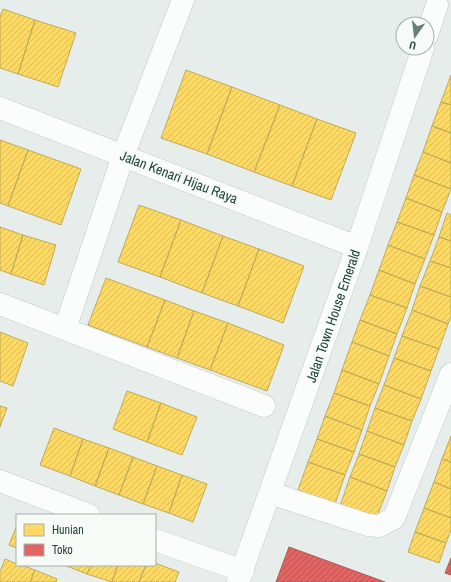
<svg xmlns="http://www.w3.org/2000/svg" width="451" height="582" font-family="'Archivo Narrow',sans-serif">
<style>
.homes{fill:url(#homes-hatch);stroke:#bdac58}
.shops{fill:url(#shops-hatch);stroke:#a75c58}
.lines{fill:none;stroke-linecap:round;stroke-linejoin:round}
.minor-casing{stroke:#c4cac7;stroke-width:23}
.minor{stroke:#fbfcfc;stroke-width:22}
.labels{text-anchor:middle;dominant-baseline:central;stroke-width:4;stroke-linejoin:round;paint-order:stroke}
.street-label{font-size:14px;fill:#224437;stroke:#f6fbf8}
</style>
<defs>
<pattern id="homes-hatch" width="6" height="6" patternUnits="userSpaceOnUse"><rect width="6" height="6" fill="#ffd966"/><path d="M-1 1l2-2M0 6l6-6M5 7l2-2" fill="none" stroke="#dabb59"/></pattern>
<pattern id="shops-hatch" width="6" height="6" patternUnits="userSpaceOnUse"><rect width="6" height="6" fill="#e06666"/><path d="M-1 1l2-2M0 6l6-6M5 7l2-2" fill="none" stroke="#b55655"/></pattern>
</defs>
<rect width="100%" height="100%" fill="#e7edea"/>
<path class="homes" d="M3 9 35 20 18 74 0 68V17Z
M35 20 76 33 58 87 18 74Z
M186 70 232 87 207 154 161 138Z
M451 75V105L441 102Z
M232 87 280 105 254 172 207 154Z
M441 102 451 105V133L432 126Z
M280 105 317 119 292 186 254 172Z
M317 119 356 133 331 200 292 186Z
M432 126 451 133V163L423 152Z
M0 140 28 150 8 206 0 203Z
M28 150 81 169 61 225 8 206Z
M423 152 451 163V189L414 175Z
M414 175 451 189 442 212 406 198Z
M406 198 442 212 434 235 397 222Z
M139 205 181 220 160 277 118 262Z
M447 213 451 215V241L439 237Z
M181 220 223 236 202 293 160 277Z
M397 222 434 235 425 259 388 245Z
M0 227 23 235 11 274 0 270Z
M23 235 56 245 44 285 11 274Z
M223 236 259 249 238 306 202 293Z
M439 237 451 241V268L430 261Z
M388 245 425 259 415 284 379 270Z
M259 249 304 266 283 323 238 306Z
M430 261 451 268V297L420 286Z
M379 270 415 284 407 308 370 295Z
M106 278 165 300 147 347 88 325Z
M420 286 451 297V317L448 324 412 310Z
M370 295 407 308 397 334 360 320Z
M165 300 194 311 177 358 147 347Z
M412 310 448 324 439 349 402 336Z
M194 311 228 323 210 370 177 358Z
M360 320 397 334 389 356 352 342Z
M228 323 284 345 267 391 210 370Z
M0 332 28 343 13 386 0 381Z
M402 336 439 349 431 371 394 358Z
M352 342 389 356 379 384 342 370Z
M394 358 431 371 421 399 384 385Z
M342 370 379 384 370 406 334 393Z
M384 385 421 399 412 421 375 408Z
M127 391 161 403 147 442 113 429Z
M334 393 370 406 362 430 325 416Z
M161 403 197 417 182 455 147 442Z
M0 406 7 408 0 427Z
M375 408 412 421 404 445 367 431Z
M325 416 362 430 354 452 317 439Z
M54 428 83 439 70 476 40 465Z
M367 431 404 445 395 467 359 454Z
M451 436V462L442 459Z
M83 439 109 448 95 486 70 476Z
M317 439 354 452 345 475 308 462Z
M109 448 133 457 119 495 95 486Z
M359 454 395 467 387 491 350 477Z
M133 457 157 466 143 504 119 495Z
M442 459 451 462V489L434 482Z
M308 462 345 475 335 504 298 490Z
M157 466 182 475 169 513 143 504Z
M182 475 207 484 193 522 169 513Z
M350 477 387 491 376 519 340 506Z
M434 482 451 489V518L424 508Z
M424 508 451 518V530L446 543 415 532Z
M17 525V548L9 545Z
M415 532 446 543 439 563 408 552Z
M5 559 17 564V565H21L35 570 30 582H0V572Z
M155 563 179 572 175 582H139L146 565H155Z
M64 565H91L87 574Z
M91 565H118L112 582 87 574Z
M118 565H146L139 582H112Z
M35 570 57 579 56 582H30Z"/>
<path class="shops" d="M289 547 385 582H276Z
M451 558V575L445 573Z"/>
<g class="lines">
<defs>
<path id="minor" d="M427 35 437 5
M0 108 357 247
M0 304 264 406
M65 329 123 156 183 0
M0 481 89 515
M270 493 368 525 379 526 394 518 451 374
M155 540 243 571
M238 582 357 247 423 48"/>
</defs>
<use href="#minor" class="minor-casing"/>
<use href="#minor" class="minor"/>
</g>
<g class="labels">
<g class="street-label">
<text transform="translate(179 177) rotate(21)">Jalan Kenari Hijau Raya</text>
<text transform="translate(333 316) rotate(-71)">Jalan Town House Emerald</text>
</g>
</g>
<rect x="16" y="514" width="140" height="52" fill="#f6fbf8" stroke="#a1b2ab"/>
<rect x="24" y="524" width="20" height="12" fill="#ffd966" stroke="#a1b2ab"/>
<text x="52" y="534" font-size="12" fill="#224437">Hunian</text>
<rect x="24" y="544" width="20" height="12" fill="#e06666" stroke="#a1b2ab"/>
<text x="52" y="554" font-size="12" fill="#224437">Toko</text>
<g transform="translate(415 36) rotate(194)"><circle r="19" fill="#f6fbf8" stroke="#a1b2ab"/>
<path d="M0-3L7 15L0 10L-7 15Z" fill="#677f76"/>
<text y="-6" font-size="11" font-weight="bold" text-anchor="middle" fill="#224437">U</text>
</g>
</svg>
